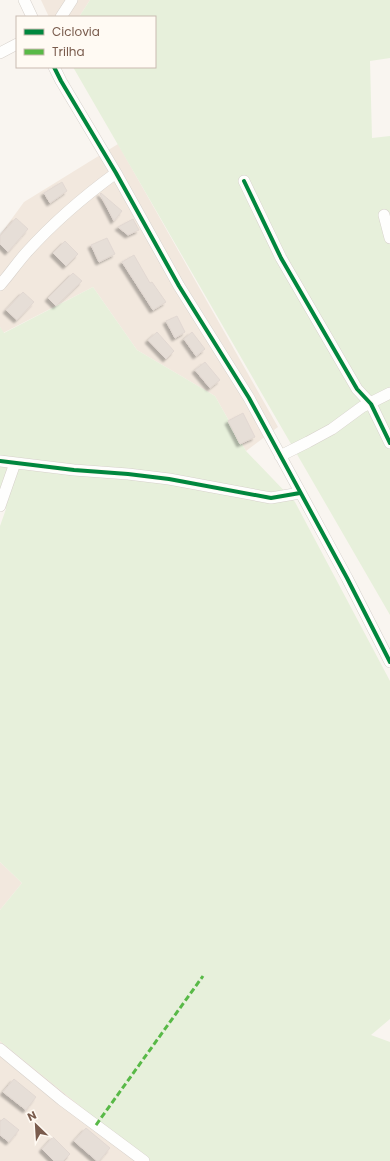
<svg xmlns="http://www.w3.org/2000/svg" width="390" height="1161" font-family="Poppins,sans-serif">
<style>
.residential{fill:#f2e8de}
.green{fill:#e7f0db}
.building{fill:#e6ded7;stroke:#e2d8d2;filter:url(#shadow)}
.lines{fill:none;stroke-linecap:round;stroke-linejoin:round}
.minor-casing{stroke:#d7d1cb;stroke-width:12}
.minor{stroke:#fefefd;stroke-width:11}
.quiet{stroke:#58b947;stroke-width:3;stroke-dasharray:6 3;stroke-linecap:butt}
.cycleway-casing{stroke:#fffaf3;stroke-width:6}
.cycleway{stroke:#00873e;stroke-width:4}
</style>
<defs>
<filter id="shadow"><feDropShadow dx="-3" dy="3" stdDeviation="1" flood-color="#0004"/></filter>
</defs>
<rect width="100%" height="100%" fill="#f9f5f0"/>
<path class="residential" d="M41 0H90L79 17H49Z
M118 144 278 427 246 451 215 396 137 350 93 287 3 333 0 327V235L24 202Z
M0 862 22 883 0 910Z
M0 1041 54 1084 148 1161H0Z"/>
<path class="green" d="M90 0H390V58L370 61 372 138 390 136V615L73 67H155V17H79Z
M93 287 137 350 215 396 246 451 295 502 390 681V1019L371 1035 390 1042V1161H148L0 1041V910L22 883 0 862V526L6 509 0 502V327L4 333Z"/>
<path class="building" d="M62 182 67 191 50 203 44 193Z
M101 193 122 211 114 221 100 194Z
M16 218 28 229 8 252 0 244V236Z
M133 219 139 230 128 235 118 227Z
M107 238 115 254 99 262 91 245Z
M65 241 78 254 66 266 53 253Z
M134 255 150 283 152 282 166 302 153 310 122 262Z
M73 273 82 281 56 306 48 298Z
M23 292 34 302 17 320 6 310Z
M177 316 185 332 175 338 166 321Z
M157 332 174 351 166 359 148 340Z
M192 332 205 349 196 356 184 339Z
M205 362 220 380 210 388 195 370Z
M243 413 255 437 240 444 228 421Z
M14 1079 36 1097 26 1110 3 1092Z
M4 1118 19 1130 9 1142 0 1135V1122Z
M86 1128 110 1148 99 1161H97L74 1141Z
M53 1137 70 1154 63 1161H54L42 1149Z"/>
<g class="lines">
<defs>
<path id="minor" d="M24 0 32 17
M61 17 72 0
M0 53 17 44
M54 67 61 81 116 173 179 286 249 398 347 578 390 662
M244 181 281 258 357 389 371 404 390 443
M384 215 390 238
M0 285C9 275 17 263 26 253 53 223 83 197 116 173
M280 456 308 442 332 429 362 407 390 393
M0 461 74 470 128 474 169 479 271 498 300 493
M0 506 15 463
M0 1049 62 1100 144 1161"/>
</defs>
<use href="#minor" class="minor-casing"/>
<use href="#minor" class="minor"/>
<path class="quiet" d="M96 1125 203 976"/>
<defs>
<path id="cycleway" d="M54 67 61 81 116 173 179 286 249 398 347 578 390 662
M244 181 281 258 357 389 371 404 390 443
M0 461 74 470 128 474 169 479 271 498 300 493"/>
</defs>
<use href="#cycleway" class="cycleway-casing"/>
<use href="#cycleway" class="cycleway"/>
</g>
<rect x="16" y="16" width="140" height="52" fill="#fffaf3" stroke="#cabbb1"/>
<rect x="24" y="29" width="20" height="6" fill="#00873e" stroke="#cabbb1"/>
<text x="52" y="36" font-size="12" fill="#7a5c4d">Ciclovia</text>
<rect x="24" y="49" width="20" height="6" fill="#58b947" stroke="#cabbb1"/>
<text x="52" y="56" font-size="12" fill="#7a5c4d">Trilha</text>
<g transform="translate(36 1125) rotate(335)" stroke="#fffaf3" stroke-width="3" paint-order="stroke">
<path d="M0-3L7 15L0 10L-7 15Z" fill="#7a5c4d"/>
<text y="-6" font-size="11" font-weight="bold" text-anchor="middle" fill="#7a5c4d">N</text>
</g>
</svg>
